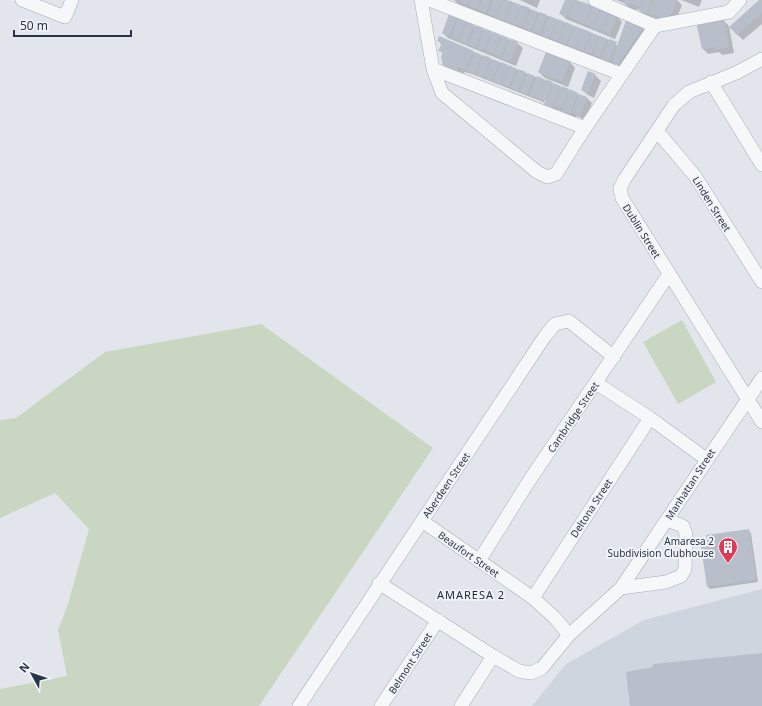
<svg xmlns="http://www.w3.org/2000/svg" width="762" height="706" font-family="'Noto Sans',sans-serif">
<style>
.built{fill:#cfd5de}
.green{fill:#c8d6c2}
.shadow{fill:#0003;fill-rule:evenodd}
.building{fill:#b8bfca}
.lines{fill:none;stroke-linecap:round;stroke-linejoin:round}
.minor-casing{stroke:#a6adb7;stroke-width:14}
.minor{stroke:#f5f7f9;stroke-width:13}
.labels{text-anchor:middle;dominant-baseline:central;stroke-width:3.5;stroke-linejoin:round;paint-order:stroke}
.street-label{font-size:10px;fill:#283345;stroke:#f2f5f8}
.poi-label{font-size:10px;fill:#283345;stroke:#f2f5f8;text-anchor:end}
.neighbourhood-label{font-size:11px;letter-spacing:1px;fill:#1a2436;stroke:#f2f5f8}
</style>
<rect width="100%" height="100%" fill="#e2e6ec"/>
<path class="built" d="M762 589V706H532L566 664 644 620Z"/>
<path class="green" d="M682 320 716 382 678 404 643 342Z
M261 324 433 448 259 706H0V689L67 676 58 630 68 604 89 529 55 493 0 518V420L16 418 105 352Z"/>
<path class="shadow" d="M454 0H506L607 39 618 46 627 22 643 29 648 34 623 69 616 64 615 66 494 19 458 4Z
M520 0H540L537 8Z
M566 0H576L617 16 622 22 615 39 566 19 561 14Z
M616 0H677L682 5 677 18 670 24 653 17 652 19 646 17 640 10 637 9 636 11 630 9 624 3Z
M681 0H702L699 7Z
M760 0H762V24L743 40 730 27Z
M450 15 476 27 517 43 523 48 516 66 448 38 443 33Z
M723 20 729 26 734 53 722 55 719 52 708 54 703 49Z
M438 41 473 52 587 98 592 103 585 120 577 116 575 119 569 116 559 110 558 113 551 111 543 102 472 74 464 72 462 76 450 71 444 65 443 54 440 50 442 45ZM544 100 551 103 550 105 544 102Z
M570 62 575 68 568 87 545 78 539 72Z
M595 75 601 81 594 98 588 95 582 90Z
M748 530 751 533 758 582 710 589 708 587Z"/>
<path class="building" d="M461 0H470L468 5 460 2Z
M471 0H480L477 9 469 6Z
M482 0H491L486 13 478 9Z
M493 0H502L495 17 488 13Z
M503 0 512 1 504 20 496 17Z
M565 0H574L567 17 559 14Z
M575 0 592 5 584 24 568 17Z
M624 0H633L630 6 623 3Z
M634 0H643L640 7 632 4Z
M643 0H652L646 14 639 11Z
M653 0H677L672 13 664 19 648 13Z
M759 0H762V13L737 35 729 27Z
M513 2 521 5 513 24 505 20Z
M522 5 530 8 522 27 514 24Z
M593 5 600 8 593 27 585 24Z
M531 9 538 12 531 30 523 27Z
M601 9 609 12 601 31 593 28Z
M540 12 547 15 540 34 532 31Z
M610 12 617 15 610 34 602 31Z
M449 14 457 17 449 36 442 33Z
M549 16 557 19 549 38 541 35Z
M458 18 466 21 458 40 451 37Z
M558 19 565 22 558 41 550 38Z
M724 19 729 47 715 50V47L702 49 696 22Z
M626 20 643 28 618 64 612 61Z
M467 22 474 25 467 44 459 40Z
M566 22 574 26 566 45 559 41Z
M476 25 483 28 476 47 468 44Z
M575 26 583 29 575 48 567 45Z
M484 29 492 32 484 50 477 48Z
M583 29 591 32 583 51 576 48Z
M493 32 500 35 493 54 485 51Z
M592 33 599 36 591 54 584 51Z
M501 35 509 39 501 57 494 54Z
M439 36 474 51 466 70 458 67 456 71 443 65 441 57 443 52 438 51 442 43 437 41Z
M600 36 607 39 600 57 592 54Z
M510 39 518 42 510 61 502 58Z
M609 39 617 42 609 61 601 58Z
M475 52 482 55 475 74 467 71Z
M546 52 570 61 562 82 538 72Z
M483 55 491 58 483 77 476 74Z
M492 59 500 62 492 80 484 77Z
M501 62 508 65 501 84 493 81Z
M509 65 517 69 509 87 502 84Z
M518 69 526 72 518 91 511 88Z
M588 71 596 74 588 93 581 90Z
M527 73 535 76 527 94 520 92Z
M537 76 544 79 537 98 529 95Z
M545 79 553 82 545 101 537 98Z
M553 83 561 86 552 108 544 105Z
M562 86 569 89 562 108 554 105Z
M570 89 578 93 570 114 562 111Z
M579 94 587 97 580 116 572 112Z
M749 529 756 580 707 587 701 547 708 546 706 535Z
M762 653V706H630L626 672 653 667V664Z"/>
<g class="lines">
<defs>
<path id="minor" d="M22 0 65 17 72 0
M421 0 433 69 585 128 655 26 729 12 740 0
M429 0 621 74
M595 0 655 26
M762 59 736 73 689 92 674 105 624 180 620 189 622 198 762 422
M433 69 442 93 537 172 547 177 556 174 585 128
M711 82 762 165
M657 131 695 176 762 282
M596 383 650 418 706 459
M422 521 533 598 555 618 569 635
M479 561 529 481 669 274
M379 583 493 656 519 671 531 673 542 668 569 635 621 588 762 378
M621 588 666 582 681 576 685 569 686 534 683 526 667 520
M533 598 650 418
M299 706 545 336 555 324 569 321 614 357
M381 706 438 620
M461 706 493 656"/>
</defs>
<use href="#minor" class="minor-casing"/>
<use href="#minor" class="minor"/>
</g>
<defs>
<symbol id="building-pin" viewBox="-11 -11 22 30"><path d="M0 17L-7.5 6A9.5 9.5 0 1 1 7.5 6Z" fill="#dd3a57" stroke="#f2f5f8"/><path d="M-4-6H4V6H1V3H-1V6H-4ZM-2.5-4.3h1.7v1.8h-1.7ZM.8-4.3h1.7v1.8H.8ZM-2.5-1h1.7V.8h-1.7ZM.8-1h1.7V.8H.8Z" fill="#fff"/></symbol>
</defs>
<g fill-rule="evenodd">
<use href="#building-pin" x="717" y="536" width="22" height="30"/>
</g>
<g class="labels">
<g class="street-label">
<text transform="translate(712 204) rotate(58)">Linden Street</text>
<text transform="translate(642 231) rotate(58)">Dublin Street</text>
<text transform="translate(573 417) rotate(-56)">Cambridge Street</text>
<text transform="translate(690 484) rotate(-57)">Manhattan Street</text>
<text transform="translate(446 485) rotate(-56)">Aberdeen Street</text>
<text transform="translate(591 508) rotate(-57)">Deltona Street</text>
<text transform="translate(469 554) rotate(35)">Beaufort Street</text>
<text transform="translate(410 663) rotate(-57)">Belmont Street</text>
</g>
<g class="poi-label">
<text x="714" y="541">Amaresa 2<tspan x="714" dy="12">Subdivision Clubhouse</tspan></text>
</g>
<g class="neighbourhood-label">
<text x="471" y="594">AMARESA 2</text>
</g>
</g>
<g transform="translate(32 674) rotate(310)" stroke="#f2f5f8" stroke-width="3" paint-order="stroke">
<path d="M0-3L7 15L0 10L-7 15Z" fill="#283345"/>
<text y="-6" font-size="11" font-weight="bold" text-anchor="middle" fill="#283345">N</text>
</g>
<path d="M14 30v6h117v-6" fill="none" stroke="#283345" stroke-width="2"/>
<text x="20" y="30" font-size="12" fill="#283345" stroke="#f2f5f8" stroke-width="3" paint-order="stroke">50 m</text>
</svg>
